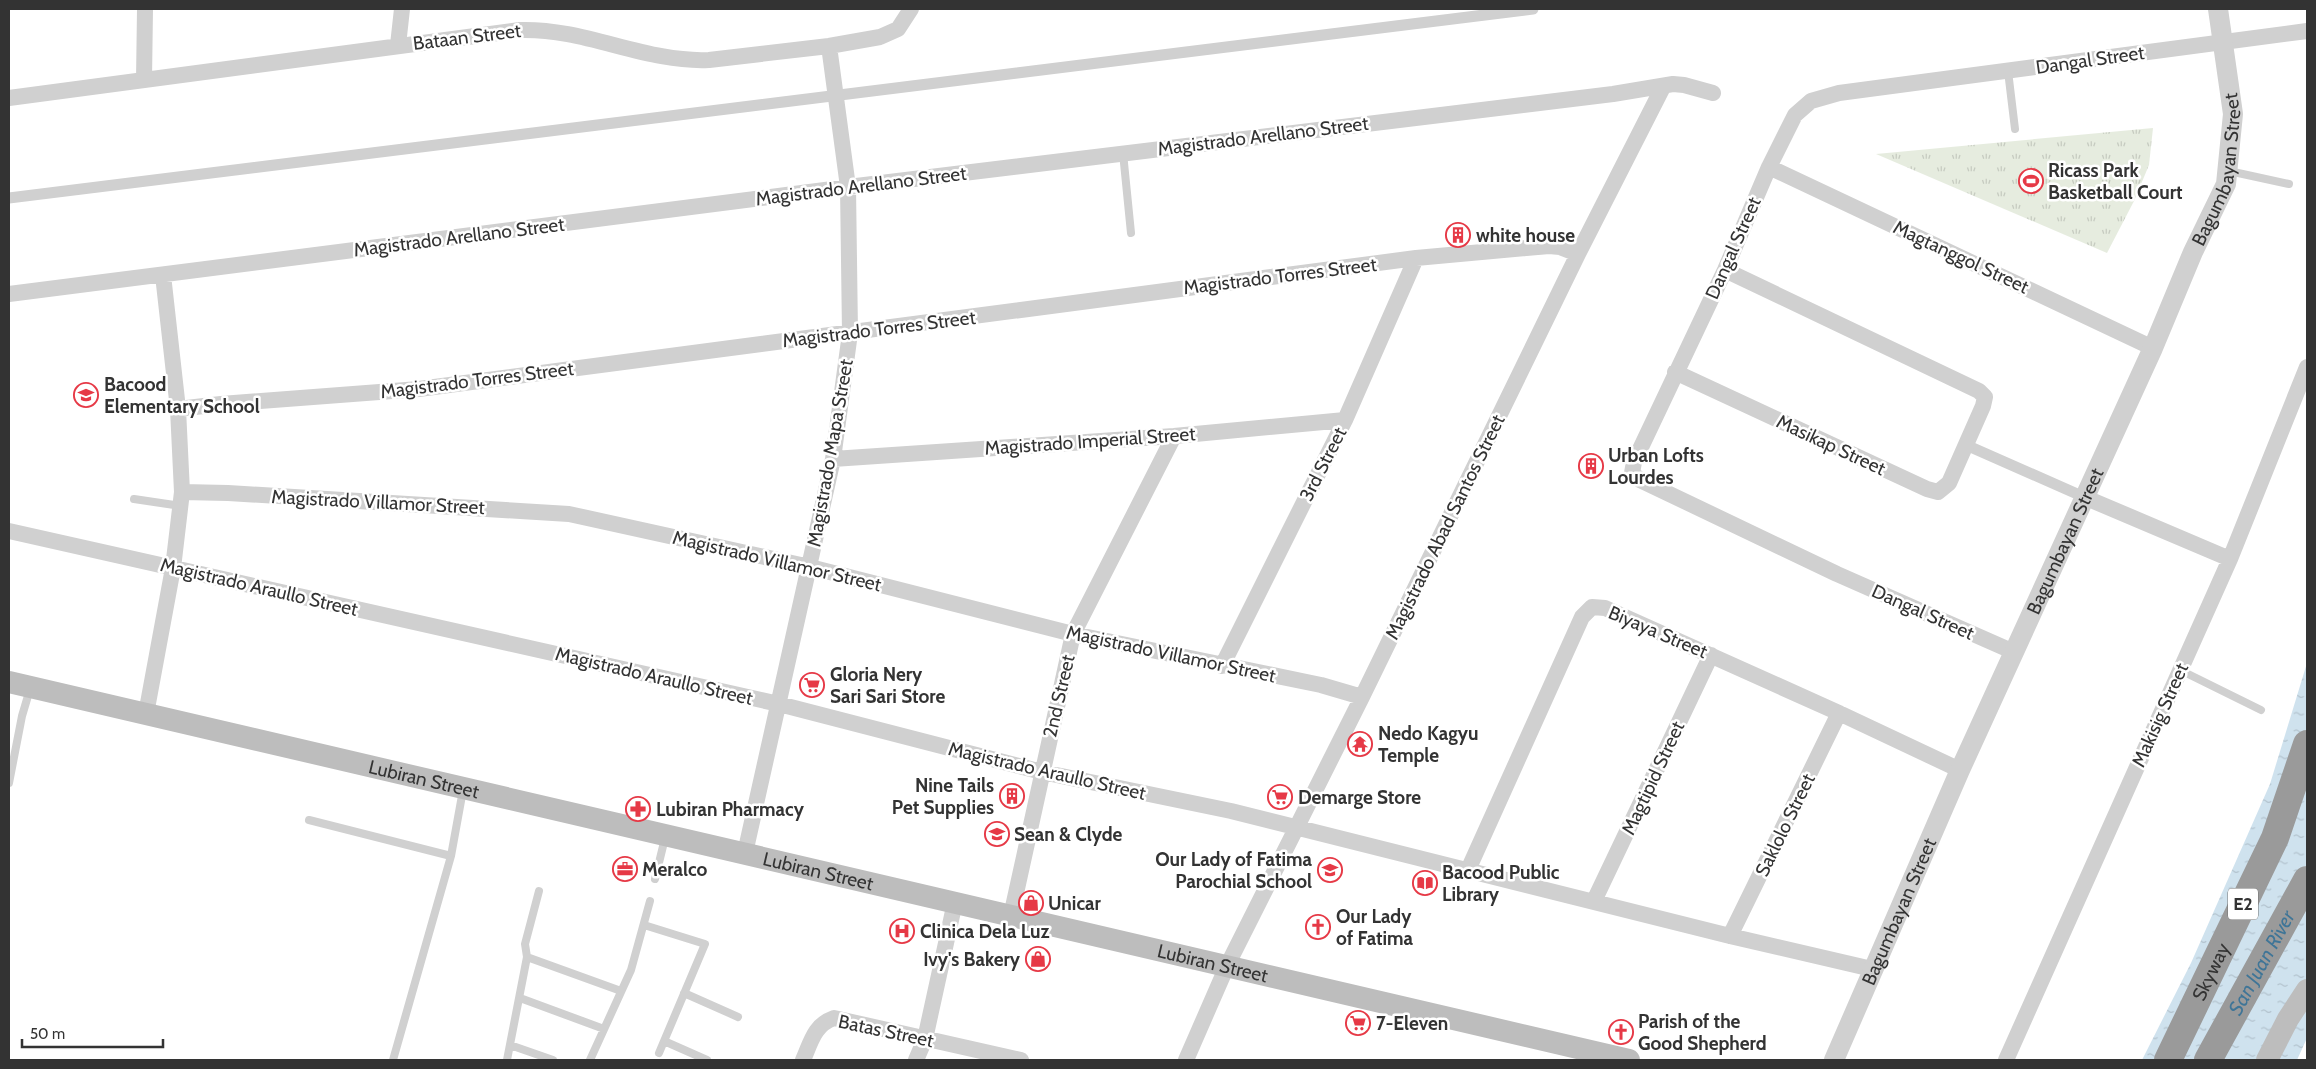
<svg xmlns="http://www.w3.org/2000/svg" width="2316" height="1069" font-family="Cabin,sans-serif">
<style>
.grass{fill:url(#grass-tufts)}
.water{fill:url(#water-ripples)}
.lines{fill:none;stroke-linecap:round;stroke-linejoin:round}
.service{stroke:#d0d0d0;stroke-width:8}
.pedestrian{stroke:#d0d0d0;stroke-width:11}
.minor{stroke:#d0d0d0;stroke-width:16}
.tertiary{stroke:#d0d0d0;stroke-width:20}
.secondary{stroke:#bdbdbd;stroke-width:22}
.motorway{stroke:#9a9a9a;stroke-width:28}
.labels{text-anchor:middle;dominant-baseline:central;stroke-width:5;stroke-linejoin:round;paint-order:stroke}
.shield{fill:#fff;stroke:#707070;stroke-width:1}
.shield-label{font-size:18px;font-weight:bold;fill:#333}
.street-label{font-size:19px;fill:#333;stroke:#fff}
.poi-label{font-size:19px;font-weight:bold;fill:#333;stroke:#fff;text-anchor:start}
.water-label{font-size:20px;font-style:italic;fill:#3f7597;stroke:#fff}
</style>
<defs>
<pattern id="grass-tufts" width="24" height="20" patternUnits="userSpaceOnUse" patternTransform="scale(1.25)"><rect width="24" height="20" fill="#e6ecdf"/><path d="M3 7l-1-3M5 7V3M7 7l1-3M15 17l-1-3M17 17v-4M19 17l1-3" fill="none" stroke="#c6cbc0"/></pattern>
<pattern id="water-ripples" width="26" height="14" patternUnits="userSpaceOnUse" patternTransform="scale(1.25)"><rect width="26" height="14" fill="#cfe2ee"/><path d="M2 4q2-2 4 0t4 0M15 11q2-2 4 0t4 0" fill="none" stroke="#b2c2cd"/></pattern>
</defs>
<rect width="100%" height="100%" fill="#fff"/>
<path class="grass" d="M2153 128 2149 165 2134 201 2107 253 1876 154Z"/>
<path class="water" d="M2307 663V1038L2297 1060H2142L2191 963 2270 784Z"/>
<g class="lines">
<path class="service" d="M2008 71 2015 129
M1123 153 1131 233
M2229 171 2289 184
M134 499 181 506
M2180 670 2261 710
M9 783 22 716 30 689
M309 820 451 856
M655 879 665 838
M644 925 705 944 659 1053
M527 957 621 991
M684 993 738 1017
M520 998 604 1029
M664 1041 707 1060
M510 1045 553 1060
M393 1060 451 856 463 790
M507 1060 527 957 525 944 539 891
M590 1060 631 970 650 901"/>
<path class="pedestrian" d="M9 198 1533 9
M1966 445 2084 497"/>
<path class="minor" d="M398 45 402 9
M144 80 145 9
M9 98 520 30C585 28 646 63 709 60L829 46 880 37 898 29 911 9
M1769 167 2153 348
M9 294 848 187 1613 94 1673 84 1684 85 1713 93
M1675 372 1927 489 1938 492 1949 483 1983 406 1985 397 1979 391 1725 270
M178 409 221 404 419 389 1416 258 1549 246 1560 247 1578 254
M833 459 1174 436 1345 420
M182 492 228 493 569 514 810 567 1073 634 1321 685 1362 697
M2084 497 2230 559
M9 531 779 704 1042 772 1231 811 1730 936 1872 969
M2014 652 1837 574 1640 480 1632 473 1634 462 1725 270 1769 167 1795 115 1811 101 1839 93 2307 31
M1222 666 1345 420 1416 258
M146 714 173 568 182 492 178 409 163 275
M745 853 833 459 850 333 848 187 829 46
M1468 870 1582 617 1592 607 1605 608 1839 713 1960 770
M1594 901 1711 655
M1011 916 1073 634 1174 436
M1730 936 1839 713
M803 1060C811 1042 814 1025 834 1018L1021 1060
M916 1060 925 1039 955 902
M1186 1060 1227 966 1362 697 1578 254 1663 87
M2006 1060 2230 559 2307 367"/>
<path class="tertiary" id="s1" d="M1834 1060 1960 770 2153 348 2193 252 2226 184 2233 114 2218 9"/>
<g class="secondary">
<path id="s2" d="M9 682 1629 1060"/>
<path d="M2267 1060 2288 1019 2307 990"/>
</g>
<g class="motorway">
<path id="s3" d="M2168 1060 2275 838 2307 744"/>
<path id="s4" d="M2208 1060 2307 880"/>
</g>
</g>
<defs>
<symbol id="stadium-ring" viewBox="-11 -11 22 22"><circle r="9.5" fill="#fff" stroke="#e63946" stroke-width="1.5"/><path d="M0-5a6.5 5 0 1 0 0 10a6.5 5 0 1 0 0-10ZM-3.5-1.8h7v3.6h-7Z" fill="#e63946"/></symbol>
<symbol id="building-ring" viewBox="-11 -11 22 22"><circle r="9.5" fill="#fff" stroke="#e63946" stroke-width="1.5"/><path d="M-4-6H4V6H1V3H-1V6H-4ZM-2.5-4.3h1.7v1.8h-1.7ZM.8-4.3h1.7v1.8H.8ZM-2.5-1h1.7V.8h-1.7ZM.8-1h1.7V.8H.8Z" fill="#e63946"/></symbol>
<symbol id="school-ring" viewBox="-11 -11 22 22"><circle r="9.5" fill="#fff" stroke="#e63946" stroke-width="1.5"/><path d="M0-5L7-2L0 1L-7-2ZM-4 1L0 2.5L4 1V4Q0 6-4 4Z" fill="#e63946"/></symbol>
<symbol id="supermarket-ring" viewBox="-11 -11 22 22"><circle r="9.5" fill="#fff" stroke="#e63946" stroke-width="1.5"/><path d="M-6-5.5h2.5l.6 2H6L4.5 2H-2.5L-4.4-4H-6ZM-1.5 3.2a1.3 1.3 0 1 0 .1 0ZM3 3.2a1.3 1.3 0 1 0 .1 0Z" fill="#e63946"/></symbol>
<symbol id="temple-ring" viewBox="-11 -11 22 22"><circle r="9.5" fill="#fff" stroke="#e63946" stroke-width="1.5"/><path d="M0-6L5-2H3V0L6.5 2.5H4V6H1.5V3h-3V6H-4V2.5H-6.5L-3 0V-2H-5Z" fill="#e63946"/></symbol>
<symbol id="pharmacy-ring" viewBox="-11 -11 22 22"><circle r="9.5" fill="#fff" stroke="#e63946" stroke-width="1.5"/><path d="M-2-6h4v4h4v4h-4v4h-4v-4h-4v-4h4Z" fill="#e63946"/></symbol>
<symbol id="office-ring" viewBox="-11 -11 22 22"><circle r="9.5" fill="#fff" stroke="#e63946" stroke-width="1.5"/><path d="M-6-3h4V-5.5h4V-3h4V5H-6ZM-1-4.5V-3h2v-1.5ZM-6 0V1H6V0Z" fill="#e63946"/></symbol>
<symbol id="library-ring" viewBox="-11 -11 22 22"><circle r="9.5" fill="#fff" stroke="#e63946" stroke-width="1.5"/><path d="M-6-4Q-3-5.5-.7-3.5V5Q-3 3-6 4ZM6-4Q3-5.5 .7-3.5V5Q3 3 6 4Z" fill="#e63946"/></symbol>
<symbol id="shop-ring" viewBox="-11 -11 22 22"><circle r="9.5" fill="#fff" stroke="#e63946" stroke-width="1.5"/><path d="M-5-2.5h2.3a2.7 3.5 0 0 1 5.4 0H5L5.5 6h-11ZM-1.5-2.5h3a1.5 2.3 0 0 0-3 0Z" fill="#e63946"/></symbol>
<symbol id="church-ring" viewBox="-11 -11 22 22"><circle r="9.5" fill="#fff" stroke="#e63946" stroke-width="1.5"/><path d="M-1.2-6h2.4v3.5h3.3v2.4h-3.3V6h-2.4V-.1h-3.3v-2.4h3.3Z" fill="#e63946"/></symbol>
<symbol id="hospital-ring" viewBox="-11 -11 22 22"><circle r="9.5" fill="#fff" stroke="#e63946" stroke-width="1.5"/><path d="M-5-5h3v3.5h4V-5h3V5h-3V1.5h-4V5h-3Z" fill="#e63946"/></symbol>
</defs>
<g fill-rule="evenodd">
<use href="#stadium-ring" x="2017" y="167" width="28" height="28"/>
<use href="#building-ring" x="1444" y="221" width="28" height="28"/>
<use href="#school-ring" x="72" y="381" width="28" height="28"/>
<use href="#building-ring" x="1577" y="452" width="28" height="28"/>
<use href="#supermarket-ring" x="798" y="671" width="28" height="28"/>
<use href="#temple-ring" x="1346" y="730" width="28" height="28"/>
<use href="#building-ring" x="998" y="782" width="28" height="28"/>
<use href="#supermarket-ring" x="1266" y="783" width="28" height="28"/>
<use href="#pharmacy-ring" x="624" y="795" width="28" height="28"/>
<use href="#school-ring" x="983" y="820" width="28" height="28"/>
<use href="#office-ring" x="611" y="855" width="28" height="28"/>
<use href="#school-ring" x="1316" y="856" width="28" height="28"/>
<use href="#library-ring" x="1411" y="869" width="28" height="28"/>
<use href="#shop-ring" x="1017" y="889" width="28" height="28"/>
<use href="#church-ring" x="1304" y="913" width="28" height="28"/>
<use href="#hospital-ring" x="888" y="917" width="28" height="28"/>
<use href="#shop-ring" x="1024" y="945" width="28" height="28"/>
<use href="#supermarket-ring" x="1344" y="1009" width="28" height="28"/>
<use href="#church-ring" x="1607" y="1018" width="28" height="28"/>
</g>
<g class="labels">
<rect class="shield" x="2228" y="888.5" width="30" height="31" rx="4"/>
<g class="shield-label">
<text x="2243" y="904">E2</text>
</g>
<g class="street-label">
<text transform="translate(467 37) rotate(-7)">Bataan Street</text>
<text transform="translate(2090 60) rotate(-8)">Dangal Street</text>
<text transform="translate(1263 136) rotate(-7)">Magistrado Arellano Street</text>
<text stroke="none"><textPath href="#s1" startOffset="972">Bagumbayan Street</textPath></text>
<text transform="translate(861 186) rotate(-7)">Magistrado Arellano Street</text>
<text transform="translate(459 237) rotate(-7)">Magistrado Arellano Street</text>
<text transform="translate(1733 248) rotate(-66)">Dangal Street</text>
<text transform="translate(1961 257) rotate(25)">Magtanggol Street</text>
<text transform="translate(1280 276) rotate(-7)">Magistrado Torres Street</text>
<text transform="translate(879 329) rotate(-7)">Magistrado Torres Street</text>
<text transform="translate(477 380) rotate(-7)">Magistrado Torres Street</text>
<text transform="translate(1090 441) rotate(-4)">Magistrado Imperial Street</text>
<text transform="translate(1831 445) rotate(25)">Masikap Street</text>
<text transform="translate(830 453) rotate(-80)">Magistrado Mapa Street</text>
<text transform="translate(1323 464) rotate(-63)">3rd Street</text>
<text transform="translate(378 502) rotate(3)">Magistrado Villamor Street</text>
<text transform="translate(1445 527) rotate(-64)">Magistrado Abad Santos Street</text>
<text stroke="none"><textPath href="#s1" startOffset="568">Bagumbayan Street</textPath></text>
<text transform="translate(777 561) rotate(13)">Magistrado Villamor Street</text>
<text transform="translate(259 587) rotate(13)">Magistrado Araullo Street</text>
<text transform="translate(1923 612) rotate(24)">Dangal Street</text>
<text transform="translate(1658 632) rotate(23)">Biyaya Street</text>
<text transform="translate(1171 654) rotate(12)">Magistrado Villamor Street</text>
<text transform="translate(654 676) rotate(13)">Magistrado Araullo Street</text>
<text transform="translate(1059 696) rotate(-77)">2nd Street</text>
<text transform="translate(2160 715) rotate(-66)">Makisig Street</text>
<text transform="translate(1047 771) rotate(13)">Magistrado Araullo Street</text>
<text transform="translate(1653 778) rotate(-65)">Magtipid Street</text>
<text stroke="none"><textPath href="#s2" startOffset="426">Lubiran Street</textPath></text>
<text transform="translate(1785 825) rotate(-64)">Saklolo Street</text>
<text stroke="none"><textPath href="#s2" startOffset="831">Lubiran Street</textPath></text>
<text stroke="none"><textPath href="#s1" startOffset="162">Bagumbayan Street</textPath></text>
<text stroke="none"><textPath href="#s2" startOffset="1236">Lubiran Street</textPath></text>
<text stroke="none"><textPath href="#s3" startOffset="98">Skyway</textPath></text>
<text transform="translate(886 1031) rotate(12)">Batas Street</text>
</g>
<g class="poi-label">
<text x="2048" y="170">Ricass Park<tspan x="2048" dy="22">Basketball Court</tspan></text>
<text x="1476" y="235">white house</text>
<text x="104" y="384">Bacood<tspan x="104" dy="22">Elementary School</tspan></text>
<text x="1608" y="455">Urban Lofts<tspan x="1608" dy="22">Lourdes</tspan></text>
<text x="830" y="674">Gloria Nery<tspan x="830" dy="22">Sari Sari Store</tspan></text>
<text x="1378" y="733">Nedo Kagyu<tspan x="1378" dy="22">Temple</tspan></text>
<text x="994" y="785" text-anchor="end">Nine Tails<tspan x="994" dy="22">Pet Supplies</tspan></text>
<text x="1298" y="797">Demarge Store</text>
<text x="656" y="809">Lubiran Pharmacy</text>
<text x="1014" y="834">Sean &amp; Clyde</text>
<text x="1312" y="859" text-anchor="end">Our Lady of Fatima<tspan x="1312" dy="22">Parochial School</tspan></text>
<text x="642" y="869">Meralco</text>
<text x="1442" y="872">Bacood Public<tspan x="1442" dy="22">Library</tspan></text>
<text x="1048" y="903">Unicar</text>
<text x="1336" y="916">Our Lady<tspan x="1336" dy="22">of Fatima</tspan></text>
<text x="920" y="931">Clinica Dela Luz</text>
<text x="1020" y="959" text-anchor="end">Ivy's Bakery</text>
<text x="1638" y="1021">Parish of the<tspan x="1638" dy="22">Good Shepherd</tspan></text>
<text x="1376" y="1023">7-Eleven</text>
</g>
<g class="water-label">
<text stroke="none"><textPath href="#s4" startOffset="111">San Juan River</textPath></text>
</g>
</g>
<rect width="2316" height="1069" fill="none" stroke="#333333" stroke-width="20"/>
<path d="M22 1039v8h141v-8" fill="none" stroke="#333333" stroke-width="2.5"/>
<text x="30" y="1039" font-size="15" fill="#333333" stroke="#ffffff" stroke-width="4" paint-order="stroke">50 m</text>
</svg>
